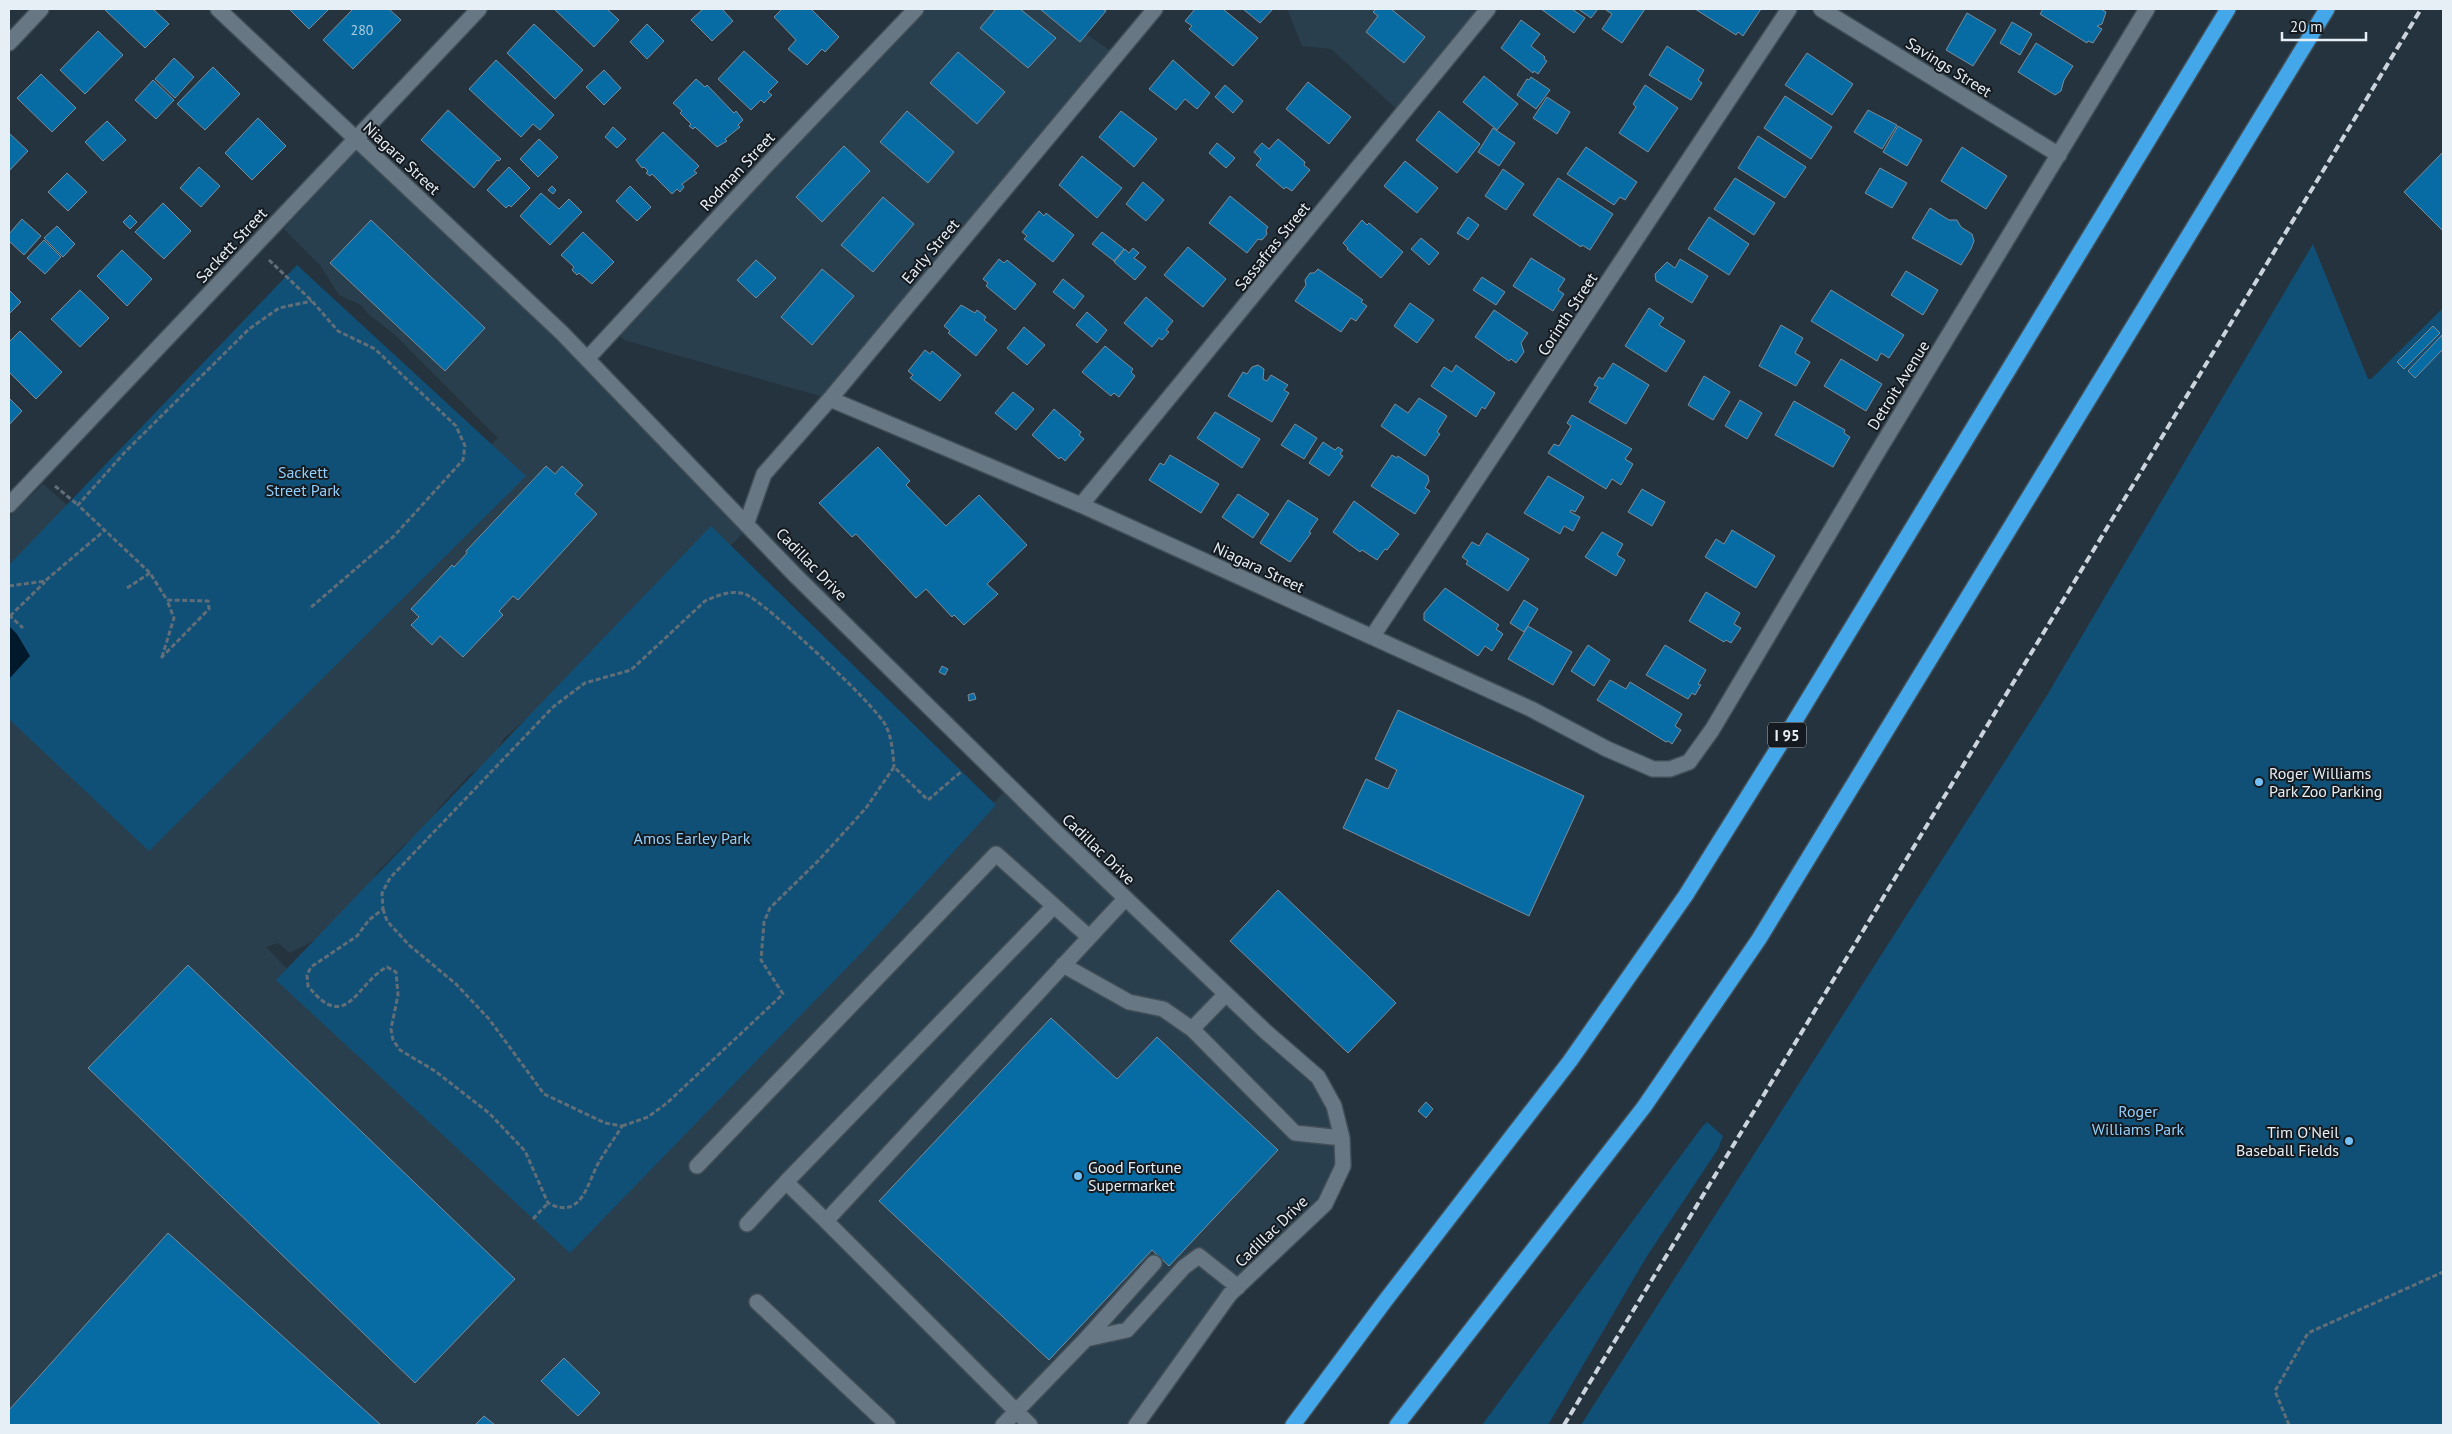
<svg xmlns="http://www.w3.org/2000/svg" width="2452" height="1434" font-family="'PT Sans',sans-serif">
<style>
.built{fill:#2a3f4d}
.green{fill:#115076}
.water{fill:#01192b}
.building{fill:#076ca3;stroke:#7c8c99}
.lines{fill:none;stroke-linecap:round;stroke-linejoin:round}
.minor-casing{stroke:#414e57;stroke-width:18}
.highway-casing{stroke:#414e57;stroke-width:18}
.path{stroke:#616e78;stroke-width:3;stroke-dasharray:5 2.5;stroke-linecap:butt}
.minor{stroke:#677884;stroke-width:15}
.highway{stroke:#43a7e9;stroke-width:15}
.rail{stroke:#cbd4dc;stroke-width:4;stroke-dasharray:8 4;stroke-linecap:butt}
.poi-dot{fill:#75c0f6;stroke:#141a1f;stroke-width:2}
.labels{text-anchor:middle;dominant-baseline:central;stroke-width:4;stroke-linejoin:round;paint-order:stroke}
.number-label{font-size:14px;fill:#aecee1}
.shield{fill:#141a1f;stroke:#a7afb6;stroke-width:1}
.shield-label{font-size:15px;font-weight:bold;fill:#e6eff6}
.street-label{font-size:16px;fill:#e6eff6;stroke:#141a1f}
.park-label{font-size:16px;fill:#93cffc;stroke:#141a1f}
.poi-label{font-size:16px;fill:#e6eff6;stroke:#141a1f;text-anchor:start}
</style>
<rect width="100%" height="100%" fill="#25333e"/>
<path class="built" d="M924 9H1049L1114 53 827 398 624 340 620 336 627 323 723 224Z
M1287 9H1495L1407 115 1401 113 1331 49 1302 46Z
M360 145 567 329 570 328 578 344 752 525 622 650 533 713 503 739 491 762 470 774 438 809 427 832 404 845 379 870 341 926 290 953 278 943 266 947 376 1060 717 1081 1010 786 1314 1069 1342 1142 1326 1201 1232 1288 1132 1425H9V517L43 484 260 674 498 438 394 334 367 313 361 305 339 295 320 265 284 229Z"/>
<path class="green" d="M2313 244 2368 379H2371L2443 308V1425H1581L2046 697Z
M297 265 526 476 149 851 9 719V565Z
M711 526 996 805 862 952 570 1253 276 980Z
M1707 1122 1723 1136 1718 1149 1647 1256 1548 1425H1482L1702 1127Z"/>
<path class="water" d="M9 626 17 634 30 656 9 679Z"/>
<path class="building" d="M104 9H153L169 24 145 48Z
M289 9H329L309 29Z
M353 9H389L401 20 353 69 323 40Z
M554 9H607L619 20 594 47Z
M703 9H722L733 21 712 41 691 20Z
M782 9H811L839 37 825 52 822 49 807 65 788 49 796 40 774 17Z
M996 9H1020L1056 38 1028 68 980 28Z
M1040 9H1102L1106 11 1080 42Z
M1195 9H1223L1258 38 1233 66 1189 29 1192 26 1185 21Z
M1243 9H1273L1260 23Z
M1376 9H1391L1425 37 1404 63 1366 32 1378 16 1373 12Z
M1541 9H1572L1585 18 1574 33Z
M1578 9H1598L1591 18Z
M1607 9H1645L1622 43 1602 29 1612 14 1606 10Z
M1695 9H1761L1743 36 1738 32 1736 35Z
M2043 9H2101L2106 12 2102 24 2097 26 2102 29 2093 43 2088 41 2087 43 2040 14Z
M1967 13 1996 30 1973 66 1946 50Z
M1521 20 1540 34 1531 46 1545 57 1544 59 1547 61 1538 74 1534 71 1533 73 1501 48Z
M2012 22 2032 34 2020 55 2000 43Z
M534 24 583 70 555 99 507 53Z
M647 24 664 41 647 59 630 42Z
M98 31 123 55 85 94 60 70Z
M2036 43 2073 66 2064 80 2061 91 2055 95 2018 72Z
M1667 46 1704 70 1698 80 1702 83 1691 100 1649 75Z
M744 51 778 82 768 92 772 95 764 103 761 100 751 110 718 79Z
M958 52 1005 92 977 124 930 83Z
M1807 53 1853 84 1832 115 1785 85Z
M174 58 194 77 175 98 155 79Z
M496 60 554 115 540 130 533 124 521 137 469 89Z
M1173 60 1210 93 1197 109 1185 99 1176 110 1149 89Z
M213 67 240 94 205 130 177 104Z
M604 70 621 88 604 105 586 87Z
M41 74 76 108 52 132 17 98Z
M1484 76 1518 104 1497 130 1463 102Z
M1531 77 1550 90 1536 109 1517 95 1527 79 1529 80Z
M696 79 705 87 707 85 734 113 736 111 743 120 738 125 740 127 725 139 727 141 717 147 695 127 693 129 689 126 691 124 680 113 682 111 673 103Z
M153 80 174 100 156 119 135 100Z
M1308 82 1351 117 1329 144 1286 109Z
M1225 85 1243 101 1233 113 1215 97Z
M1645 85 1678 108 1648 152 1619 133 1636 107 1633 104Z
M1785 96 1832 127 1811 159 1764 128Z
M1547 97 1570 112 1557 134 1533 118Z
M448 110 501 159 499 161 497 160 474 188 421 140Z
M1868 110 1897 125 1882 149 1854 132Z
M907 111 954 152 928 183 880 142Z
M1121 111 1157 139 1134 167 1099 137Z
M1439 111 1480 144 1457 173 1416 140Z
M258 118 286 146 252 180 225 153Z
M107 121 126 140 103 161 85 142Z
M1898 126 1922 140 1907 166 1883 152Z
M613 127 626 139 617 148 605 137Z
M1493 128 1515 143 1499 166 1478 152Z
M663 132 699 166 694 171 697 173 682 184 684 187 680 192 677 189 672 194 652 174 650 176 646 173 648 171 644 167 642 168 636 160Z
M9 133 28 151 9 171Z
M1758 136 1806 167 1785 198 1738 168Z
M539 139 558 157 538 177 520 159Z
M1278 139 1305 162 1304 165 1310 170 1292 191 1286 187 1284 189 1256 165 1261 159 1254 152 1262 143 1269 149Z
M1217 143 1235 158 1226 168 1209 153Z
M844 146 870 171 822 222 796 197Z
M1586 147 1637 182 1625 200 1620 197 1614 205 1567 174Z
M1962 147 2007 176 1986 209 1941 181Z
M2443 152V231L2404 192Z
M1082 156 1122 188 1097 218 1059 185Z
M1405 161 1438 188 1417 213 1384 186Z
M199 167 220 186 201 207 180 188Z
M509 167 530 188 511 207 509 205 506 208 487 190Z
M1880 168 1907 183 1892 208 1865 193Z
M1503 169 1524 184 1506 210 1485 196Z
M67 173 87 192 68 211 48 192Z
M1558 178 1613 214 1590 250 1582 245 1581 247 1533 215Z
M1735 178 1775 203 1754 235 1714 209Z
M1143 182 1164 200 1146 221 1126 204Z
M552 186 556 190 553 194 548 190Z
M630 186 651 207 637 221 616 201Z
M541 193 559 209 569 199 582 212 550 245 520 216Z
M1230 196 1268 227 1266 230 1267 234 1262 240 1258 239 1247 253 1209 223Z
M883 197 914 224 873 272 841 245Z
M163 203 191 231 164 259 135 232Z
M1930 208 1949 220H1957L1961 227 1972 234 1974 241 1971 249 1961 265 1912 238Z
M1039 211 1044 216 1046 213 1074 235 1053 262 1024 239 1027 236 1022 232Z
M130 215 137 222 130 229 123 222Z
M1468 217 1479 225 1468 240 1457 233Z
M1709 217 1749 244 1729 275 1688 249Z
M22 219 41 236 24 255 9 241V234Z
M371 220 485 328 445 371 330 263Z
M1362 220 1367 225 1369 223 1403 252 1381 278 1347 249 1348 248 1343 243Z
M57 226 75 244 63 257 44 238Z
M583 232 614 262 592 284 579 273 577 275 572 270 574 267 561 255Z
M1102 232 1124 249 1114 261 1092 244Z
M1421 238 1439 253 1429 265 1411 249Z
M44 240 61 257 45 274 27 258Z
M1188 247 1226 279 1203 307 1164 275Z
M1133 248 1139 253 1134 258 1146 267 1135 280 1114 262 1125 249 1129 253Z
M122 250 152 279 127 306 97 276Z
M1531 258 1565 279 1558 290 1564 294 1553 311 1513 286Z
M999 259 1004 263 1007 260 1036 284 1015 310 986 286 988 283 983 279Z
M1680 259 1708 276 1692 303 1656 281 1655 274 1667 262 1675 268Z
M756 260 776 278 756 298 737 280Z
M822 269 854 296 812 345 781 317Z
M1318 269 1363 300 1361 302 1367 306 1356 321 1351 318 1341 332 1295 301 1306 285 1305 280 1310 273H1314Z
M1906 271 1938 290 1923 315 1891 295Z
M1482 277 1505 292 1496 305 1473 290Z
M1063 279 1084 296 1074 309 1053 292Z
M9 290 21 302 9 314Z
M80 290 109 318 80 347 51 319Z
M1831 290 1904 335 1889 358 1881 353 1877 361 1811 321Z
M1146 297 1173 321 1166 330 1169 332 1162 340 1159 338 1152 347 1124 323Z
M1410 303 1434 320 1417 343 1394 326Z
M961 305 975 313 977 310 986 317 984 320 997 330 976 356 948 333 950 331 944 326Z
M1649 308 1664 318 1659 325 1685 341 1666 372 1625 346Z
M1494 310 1528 333 1521 343 1524 352 1516 363 1511 359 1509 361 1475 337Z
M1087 312 1107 330 1097 343 1076 325Z
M1781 325 1803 338 1795 353 1810 362 1796 386 1759 366Z
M2433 326 2440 333 2404 369 2397 362Z
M1024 327 1045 345 1027 365 1007 348Z
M20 331 62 372 36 399 9 372V342Z
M2442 335 2443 349 2415 378 2408 371Z
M1105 346 1133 369 1131 372 1135 376 1119 397 1114 393 1111 396 1082 372Z
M925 350 930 354 932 351 961 375 940 401 910 378 913 375 908 371Z
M1841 359 1882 384 1866 411 1824 386Z
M1613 363 1649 385 1626 424 1589 402 1598 387 1594 385 1599 377 1603 379Z
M1258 365 1264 369 1263 379 1267 381 1271 375 1288 385 1284 390 1289 393 1272 422 1228 396 1243 372 1247 374 1252 367Z
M1456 365 1495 393 1485 409 1482 407 1476 417 1431 386 1444 367 1452 372Z
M1704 376 1730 392 1713 420 1688 405Z
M1013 392 1034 409 1016 430 995 413Z
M9 398 22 411 9 425Z
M1419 398 1447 416 1437 432 1440 434 1425 456 1381 426 1395 404 1408 413Z
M1740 400 1762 413 1747 439 1725 426Z
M1794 401 1845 430 1844 433 1850 437 1833 467 1775 435Z
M1054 409 1081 432 1079 435 1084 439 1065 461 1061 457 1059 459 1032 435Z
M1215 412 1260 439 1242 468 1197 438Z
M1572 415 1632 449 1625 459 1633 464 1621 485 1612 479 1606 489 1548 453 1554 444 1559 446 1571 426 1567 423Z
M1295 424 1317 438 1304 459 1281 445Z
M1323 442 1335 450 1338 447 1343 450 1340 454 1343 456 1329 476 1309 463Z
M878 447 910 481 906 485 946 526 979 495 1027 545 987 584 998 594 964 625 954 615 952 617 926 589 916 598 856 534 852 537 819 503Z
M1170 455 1219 484 1201 513 1149 480 1160 463 1164 465Z
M1392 455 1397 458 1398 456 1428 476 1429 481 1425 488 1430 491 1415 514 1371 486Z
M546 466 555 474 562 466 583 485 575 494 597 514 518 600 513 596 499 611 503 615 463 657 440 636 432 645 411 625 419 617 411 609 452 565 454 567 467 553 466 551Z
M1548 476 1584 497 1575 512 1571 510 1570 512 1580 517 1573 531 1564 526 1560 534 1524 513Z
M1642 489 1665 502 1652 526 1628 512Z
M1238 494 1269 514 1253 538 1222 517Z
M1288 500 1318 519 1309 532 1311 533 1290 562 1260 543Z
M1354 501 1399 534 1387 550 1385 549 1377 560 1362 550 1360 552 1333 532Z
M1732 530 1775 556 1756 588 1705 557 1716 539 1724 544Z
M1602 532 1623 544 1617 555 1625 560 1616 576 1585 557Z
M1487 533 1529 559 1508 591 1466 564 1468 561 1462 557 1472 542 1479 546Z
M1445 588 1499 625 1496 629 1503 634 1492 651 1485 646 1478 656 1424 620V613Z
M1706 592 1740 613 1734 624 1741 628 1731 643 1726 640 1724 642 1689 621Z
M1524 600 1538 609 1524 632 1510 623Z
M1528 626 1572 652 1553 685 1508 659Z
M1588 645 1610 660 1594 686 1571 671Z
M1665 645 1706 670 1698 684 1701 685 1695 695 1692 693 1688 699 1646 675Z
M942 666 948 669 945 675 939 672Z
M1610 680 1626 689 1630 682 1682 714 1675 726 1681 730 1672 744 1668 741 1666 742 1597 700Z
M974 693 976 699 969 701 968 695Z
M1398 710 1584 796 1529 916 1343 828 1366 779 1388 789 1397 770 1375 759Z
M1278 890 1396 1003 1348 1053 1230 941Z
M188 965 515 1279 415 1383 88 1068Z
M1051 1018 1117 1079 1157 1037 1278 1150 1169 1266 1152 1250 1049 1360 879 1201Z
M1426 1102 1433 1109 1426 1118 1418 1111Z
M168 1233 380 1424 379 1425H9V1410Z
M564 1358 600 1393 578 1416 541 1381Z
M484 1416 495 1425H475Z"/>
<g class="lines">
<defs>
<path id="minor" d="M218 9 562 333 796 576 1056 832 1266 1032 1318 1077 1334 1106 1342 1138 1343 1166 1325 1204 1230 1294 1136 1425
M1821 9 2059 155
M9 43 41 9
M587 359 765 167 916 9
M830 399 1081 505 1531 709 1607 749 1653 769H1670L1689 762 1712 730 1874 458 2147 9
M9 505 479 9
M1081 505 1488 9
M747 522 764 474 830 399 1155 9
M1372 637 1789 9
M1063 965 1129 1002 1163 1009 1192 1029 1226 994
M1192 1029 1295 1133 1342 1138
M697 1166 996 854 1089 937
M786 1182 1054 906
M747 1224 786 1182 826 1221
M757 1302 888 1425
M1086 1339 1154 1263
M1003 1425 1086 1339 1127 1330 1184 1267 1199 1256 1238 1287
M1030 1425 826 1221 1125 899"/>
<path id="highway" d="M1293 1425 1385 1301 1570 1061 1686 895 1793 724 2228 9
M1397 1425 1644 1107 1759 939 2327 9"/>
</defs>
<use href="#minor" class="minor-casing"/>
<use href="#highway" class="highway-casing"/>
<path class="path" d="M269 260 312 301 338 331 375 349 456 426 465 446 463 460 394 536 309 609
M55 486 78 505
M9 586 45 581 105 530
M127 588 150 573
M9 615 23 628
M10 616 45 582
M162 657 174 618 167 600
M161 658 209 609 208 601 167 600 150 573 78 505 125 452 249 329 279 308 312 301
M383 909 387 921 409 945 456 984 489 1019 544 1094 605 1123 622 1126C615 1138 606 1150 599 1162 587 1183 582 1221 548 1203L525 1151 489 1113 435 1071 400 1050 393 1040 391 1029 398 995 396 972 387 967C356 983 347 1035 308 986L307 975 311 967 357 936 369 920 383 909 382 893 390 878 553 707 585 683 631 670 705 601C718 595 731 590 745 594 764 601 877 706 886 726 892 739 893 753 894 767
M622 1126 648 1117 667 1103 783 994 761 960 764 922 770 908 819 860 866 808 894 767 928 800 962 771
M533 1219 548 1203
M2289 1425 2275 1391 2308 1333 2443 1272"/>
<use href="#minor" class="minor"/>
<use href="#highway" class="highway"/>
<path class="rail" d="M1564 1425 2421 9"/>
</g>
<g class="poi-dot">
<circle cx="2259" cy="782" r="5"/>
<circle cx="2349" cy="1141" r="5"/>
<circle cx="1078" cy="1176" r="5"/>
</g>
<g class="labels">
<g class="number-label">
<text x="362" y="30">280</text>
</g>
<rect class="shield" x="1768" y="722.5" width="38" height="25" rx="4"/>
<g class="shield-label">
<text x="1787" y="735">I 95</text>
</g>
<g class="street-label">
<text transform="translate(1949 67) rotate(32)">Savings Street</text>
<text transform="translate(402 158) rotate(43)">Niagara Street</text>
<text transform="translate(737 171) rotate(-47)">Rodman Street</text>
<text transform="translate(231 245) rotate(-47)">Sackett Street</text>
<text transform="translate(1272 246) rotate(-51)">Sassafras Street</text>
<text transform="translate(930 251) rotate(-50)">Early Street</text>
<text transform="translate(1567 314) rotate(-57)">Corinth Street</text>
<text transform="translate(1898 385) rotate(-58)">Detroit Avenue</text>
<text transform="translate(812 564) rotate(46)">Cadillac Drive</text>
<text transform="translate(1259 567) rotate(25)">Niagara Street</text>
<text transform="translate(1099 849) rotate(44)">Cadillac Drive</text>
<text transform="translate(1271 1231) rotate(-44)">Cadillac Drive</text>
</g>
<g class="park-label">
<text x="303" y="472">Sackett<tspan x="303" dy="18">Street Park</tspan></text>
<text x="692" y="838">Amos Earley Park</text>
<text x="2138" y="1111">Roger<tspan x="2138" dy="18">Williams Park</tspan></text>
</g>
<g class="poi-label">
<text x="2269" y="773">Roger Williams<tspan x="2269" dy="18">Park Zoo Parking</tspan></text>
<text x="2339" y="1132" text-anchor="end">Tim O'Neil<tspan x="2339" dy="18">Baseball Fields</tspan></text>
<text x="1088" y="1167">Good Fortune<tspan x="1088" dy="18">Supermarket</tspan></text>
</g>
</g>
<rect width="2452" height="1434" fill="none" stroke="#e6eff6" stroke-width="20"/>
<path d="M2282 32v8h84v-8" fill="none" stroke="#e6eff6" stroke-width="2.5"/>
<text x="2290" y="32" font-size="15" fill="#e6eff6" stroke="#141a1f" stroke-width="4" paint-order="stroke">20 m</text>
</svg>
